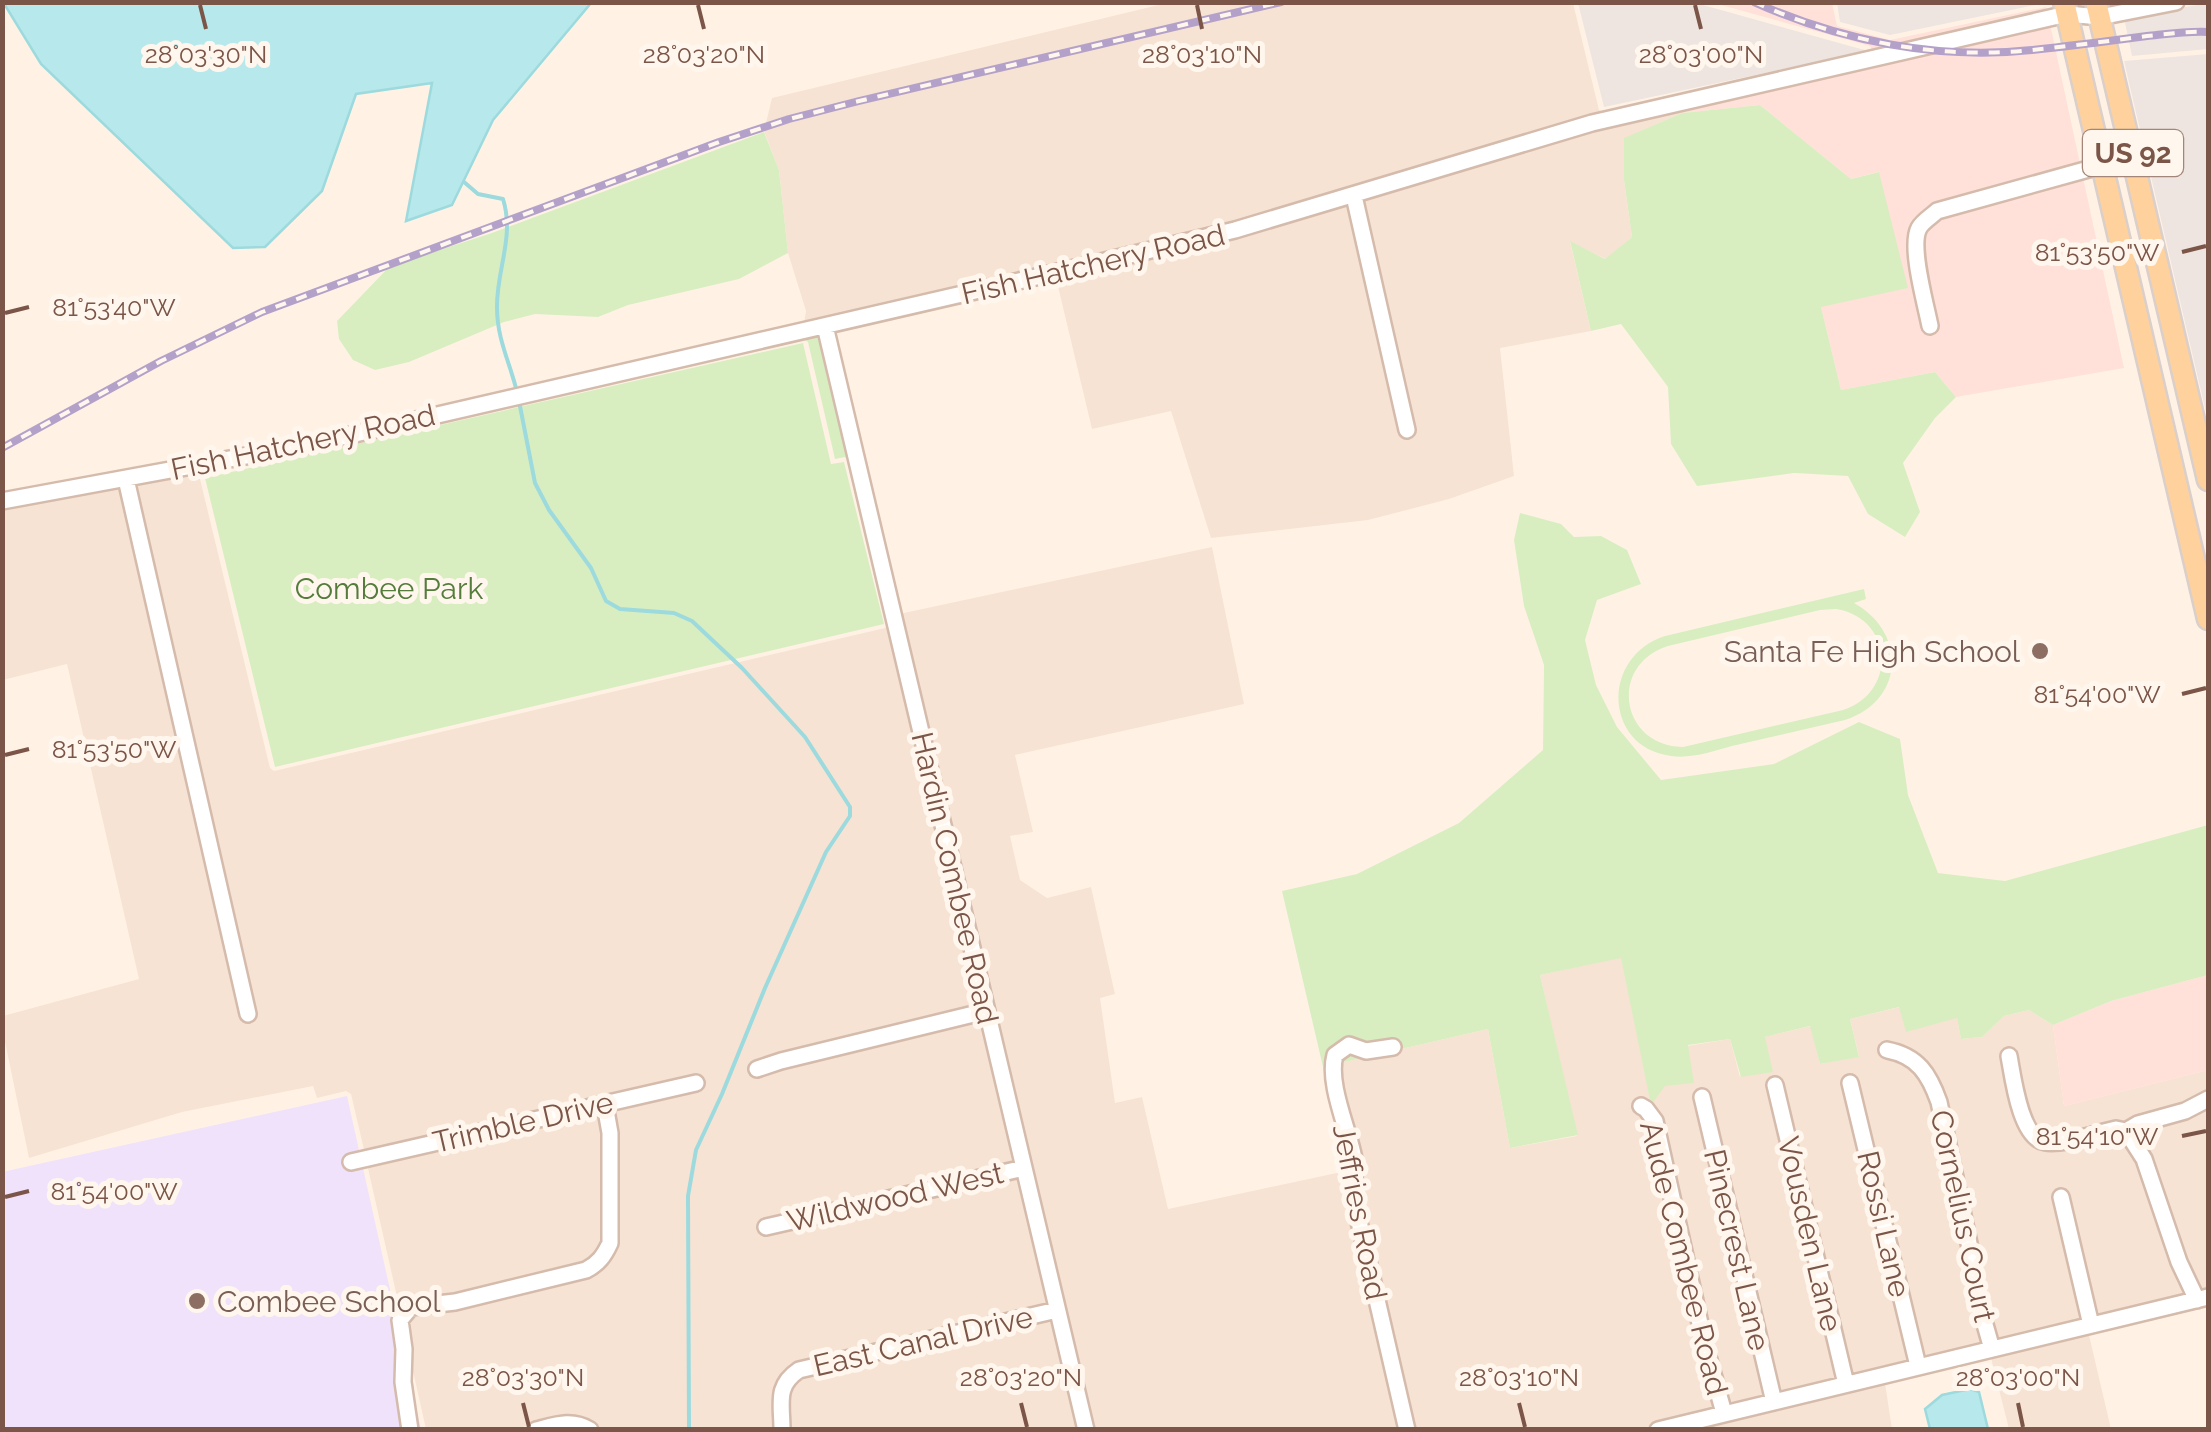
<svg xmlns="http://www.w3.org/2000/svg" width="2211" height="1432" font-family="Raleway,sans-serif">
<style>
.residential{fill:#f7e3d3}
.commercial{fill:#ffe1d9}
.industrial{fill:#eee5e0}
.education{fill:#f0e2fb}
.green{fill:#d8eec1;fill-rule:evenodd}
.water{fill:#b7e8eb;stroke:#9cdade;stroke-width:2.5}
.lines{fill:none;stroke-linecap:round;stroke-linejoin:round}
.stream{stroke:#9cdade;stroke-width:4}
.minor-casing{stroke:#d5bbac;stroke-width:20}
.major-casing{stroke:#dacfcb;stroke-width:25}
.minor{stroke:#fff;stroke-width:15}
.major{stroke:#ffd19c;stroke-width:20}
.rail-casing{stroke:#b4a1ca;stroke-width:8}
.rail{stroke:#fff7ee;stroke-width:4;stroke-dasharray:11;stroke-linecap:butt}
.ticks{fill:none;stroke:#7b5547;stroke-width:4}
.education-dot{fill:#8d6e63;stroke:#fff7ee;stroke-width:4}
.labels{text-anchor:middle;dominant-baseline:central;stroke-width:10;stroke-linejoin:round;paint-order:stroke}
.shield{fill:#fff7ee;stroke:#a38679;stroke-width:2.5}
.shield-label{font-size:28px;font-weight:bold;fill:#7b5547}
.street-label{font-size:30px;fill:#7b5547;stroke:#fff7ee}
.park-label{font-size:30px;fill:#547c3b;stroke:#fff7ee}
.education-label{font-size:30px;fill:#785e54;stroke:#fff7ee;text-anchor:end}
.ticks-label{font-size:25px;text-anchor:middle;fill:#7b5547;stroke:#fff7ee;stroke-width:10;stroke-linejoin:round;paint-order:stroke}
</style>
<rect width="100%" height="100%" fill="#fff2e5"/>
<path class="residential" d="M1171 2 1573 3 1599 110 1605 112 1671 98 1234 225 1054 268 1052 264 932 296 804 323 806 311 788 253 779 170 764 131 772 98Z
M1679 109 1682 113 1625 138 1624 180 1632 237 1606 259 1570 242 1591 331 1500 348 1514 476 1449 499 1368 520 1211 538 1171 411 1092 429 1056 278 1593 129Z
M219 468 220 470 202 474 200 479 270 768 274 771 885 628 889 624 979 1007 750 1067 754 1076 782 1067 981 1018 1016 1164 760 1223 761 1233 1019 1174 1050 1306 789 1369 782 1375 776 1387V1429H600L596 1426 561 1418 514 1429H426L410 1358 406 1321 414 1312 606 1263 612 1108 703 1087 701 1076 365 1154 351 1094 346 1091 317 1098 313 1086 182 1112 29 1158 3 1032V1016L139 979 67 664 3 680V509Z
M1212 547 1244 704 1015 755 1033 832 1010 836 1020 880 1047 898 1091 887 1115 994 1100 998 1115 1103 1142 1097 1168 1209 1346 1171 1323 1067 1488 1029 1510 1148 1577 1136 1540 975 1621 957 1687 1046 1730 1039 1740 1077 1764 1037 1811 1026 1820 1064 1859 1056 1850 1019 1900 1007 1957 1018 1961 1039 1982 1037 2004 1016 2029 1010 2053 1025 2064 1106 2208 1070V1093L2183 1106 2125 1125 2048 1137 2037 1132 2025 1102 2014 1050 2002 1052 2019 1125 2026 1138 2033 1144 2116 1135 2121 1136 2138 1161 2160 1230 2189 1296 2095 1319 2066 1191 2054 1192 2084 1321 1996 1342 1987 1314 1945 1100 1936 1077 1919 1057 1901 1047 1883 1044 1879 1054 1895 1057 1911 1066 1925 1081 1933 1103 1984 1345 1922 1360 1853 1076 1842 1080 1910 1362 1851 1377 1779 1078 1768 1082 1839 1380 1778 1395 1706 1090 1695 1094 1766 1398 1729 1407 1711 1344 1668 1154 1639 1099 1633 1109 1642 1113 1649 1123 1717 1410 1634 1430 1092 1429 899 614Z
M2208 1105V1291L2201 1293 2184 1260 2134 1133Z
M600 1111 604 1134 603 1242 590 1262 400 1310 367 1164Z
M2208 1303V1306L2089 1335 2111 1429H2009L1991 1358 1885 1383 1892 1429 1698 1430 1697 1427Z
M1052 1316 1080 1429H788V1389L802 1375Z"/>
<path class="commercial" d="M1714 3H1832L1837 26 1890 40 2046 7 2047 13 1873 52 1870 46Z
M2050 24 2124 368 1956 397 1935 372 1841 390 1821 307 1878 172 1851 179 1760 105 1682 113 1679 109Z
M2208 975V1070L2064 1106 2053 1025 2111 1001Z"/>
<path class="industrial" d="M1578 3H1696L1868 51 1604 107Z
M1837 3V2L2045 3 1890 35 1840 22Z
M2208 3V49L2132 56 2124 18Z
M2208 54V421L2124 61Z"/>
<path class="education" d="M347 1096 421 1429H3L2 1172Z"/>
<path class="green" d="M1760 105 1851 179 1879 172 1908 288 1821 307 1841 390 1935 372 1956 397 1935 418 1903 463 1920 512 1905 537 1868 514 1848 476 1794 473 1697 486 1671 444 1668 387 1621 324 1591 331 1570 241 1605 259 1632 237 1624 180V138L1682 113Z
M764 132 779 170 788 253 739 279 628 305 598 317 535 314 504 322 409 362 375 370 353 360 339 339 337 321 390 266 489 234Z
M820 332 849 461 845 457 835 459 808 342 802 338Z
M803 343 831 464 844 462 884 624 275 767 205 478Z
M1520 513 1561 524 1574 537 1601 536 1627 550 1641 584 1597 600 1585 640 1596 685 1617 727 1661 780 1774 764 1859 722 1900 739 1908 795 1938 873 2005 881 2208 825V975L2111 1001 2053 1025 2029 1010 2004 1016 1982 1037 1961 1039 1957 1018 1906 1032 1899 1007 1850 1019 1859 1057 1820 1064 1810 1026 1765 1037 1773 1072 1741 1077 1730 1039 1688 1045 1694 1083 1665 1086 1651 1105 1621 958 1540 975 1578 1135 1510 1148 1488 1029 1323 1067 1282 891 1357 874 1459 823 1543 750 1544 665 1524 606 1514 540Z
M1864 589 1866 599 1854 603C1907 632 1905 701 1845 720 1807 729 1770 737 1732 746 1713 751 1692 759 1671 756 1604 748 1600 657 1665 636ZM1836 609C1893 618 1898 692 1843 710L1683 747C1620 746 1608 665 1668 646L1820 610Z"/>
<path class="water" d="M3 2H591V3L493 120 452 205 406 221 432 83 356 94 322 191 265 247 233 248 41 64Z
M1970 1389 1979 1392 1988 1429H1930L1925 1409 1942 1395Z"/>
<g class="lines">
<path class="stream" d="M464 182 478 194 503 199C515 237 496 271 497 308 497 339 510 363 517 392
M519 401 535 483 549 510 591 568 606 601 620 609 674 613 692 621 742 668 805 737 850 807V816L826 852 765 988 722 1094 696 1150 688 1196 689 1430"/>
<defs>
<path id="minor" d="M1354 196 1407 430
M825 326 1086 1430
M1930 326C1926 305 1909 246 1919 228 1923 221 1932 216 1937 211L2103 165
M126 479 248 1014
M2 501 316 443 1088 265 1235 230 1592 123 2067 14 2100 17 2176 2
M1393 1047 1366 1051 1349 1045 1335 1055C1327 1084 1349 1130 1354 1159 1356 1172 1352 1186 1354 1200L1407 1430
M1887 1050C1918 1056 1929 1074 1939 1102L1970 1248 1976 1293 1992 1349
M2009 1056C2013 1077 2020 1138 2045 1142 2063 1145 2097 1133 2116 1129L2126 1131 2138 1124 2185 1111 2208 1099
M757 1069 781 1061 986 1011
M1850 1083 1918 1366
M1775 1085 1846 1384
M1702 1097 1774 1402
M1641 1106 1646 1109 1655 1121 1705 1346 1724 1413
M2126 1131 2144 1159 2179 1262 2197 1300
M351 1162 696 1083
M2061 1197 2091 1325
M766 1227 1024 1168
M410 1430 403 1382 404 1349 400 1320 411 1307 455 1302 586 1270C598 1264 604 1256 610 1243V1133L605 1105
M536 1430C556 1425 572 1419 590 1430
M782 1430C782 1403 775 1386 799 1370L1057 1310
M1658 1430 2208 1297"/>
<path id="major" d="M2064 2 2208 619
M2096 2 2208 480"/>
</defs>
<use href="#minor" class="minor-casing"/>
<use href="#major" class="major-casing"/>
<use href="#minor" class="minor"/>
<use href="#major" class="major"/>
<defs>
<path id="rail" d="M1754 2C1841 41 1937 60 2032 50 2070 46 2109 41 2147 36 2167 34 2188 31 2208 32
M2 448 161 361 262 312 719 142 789 119 859 101 1281 2"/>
</defs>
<use href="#rail" class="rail-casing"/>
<use href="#rail" class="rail"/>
</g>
<path class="ticks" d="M200 5 206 29M698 5 704 29M1197 5 1202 29M1695 5 1701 29M2182 252 2206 246M5 313 29 307M2182 694 2206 688M5 755 29 749M2182 1136 2206 1131M5 1197 29 1191M523 1403 529 1427M1021 1403 1027 1427M1519 1403 1525 1427M2018 1403 2023 1427"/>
<g class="education-dot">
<circle cx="2040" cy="651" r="10"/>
<circle cx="197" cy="1301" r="10"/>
</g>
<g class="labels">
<rect class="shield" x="2083" y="130" width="100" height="46" rx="8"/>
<g class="shield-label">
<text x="2133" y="153">US 92</text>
</g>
<g class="street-label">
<text transform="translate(1093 264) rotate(-13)">Fish Hatchery Road</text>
<text transform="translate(303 442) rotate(-12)">Fish Hatchery Road</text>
<text transform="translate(955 878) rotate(77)">Hardin Combee Road</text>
<text transform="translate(523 1122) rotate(-13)">Trimble Drive</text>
<text transform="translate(895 1197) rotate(-13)">Wildwood West</text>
<text transform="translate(1360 1212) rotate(79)">Jeffries Road</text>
<text transform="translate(1963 1216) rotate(78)">Cornelius Court</text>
<text transform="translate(1884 1224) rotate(77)">Rossi Lane</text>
<text transform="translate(1810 1234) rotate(77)">Vousden Lane</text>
<text transform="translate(1737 1250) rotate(77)">Pinecrest Lane</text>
<text transform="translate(1684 1258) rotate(76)">Aude Combee Road</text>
<text transform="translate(923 1341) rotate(-13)">East Canal Drive</text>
</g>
<g class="park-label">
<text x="389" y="588">Combee Park</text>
</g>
<g class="education-label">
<text x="2020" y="651">Santa Fe High School</text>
<text x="217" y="1301" text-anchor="start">Combee School</text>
</g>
</g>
<g class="ticks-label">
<text x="206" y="63">28°03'30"N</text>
<text x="704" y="63">28°03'20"N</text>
<text x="1202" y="63">28°03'10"N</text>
<text x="1701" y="63">28°03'00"N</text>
<text x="2097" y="261">81°53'50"W</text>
<text x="114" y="316">81°53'40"W</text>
<text x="2097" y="703">81°54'00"W</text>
<text x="114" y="758">81°53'50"W</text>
<text x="2097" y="1145">81°54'10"W</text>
<text x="114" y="1200">81°54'00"W</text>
<text x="523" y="1386">28°03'30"N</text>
<text x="1021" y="1386">28°03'20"N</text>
<text x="1519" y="1386">28°03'10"N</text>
<text x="2018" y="1386">28°03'00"N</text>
</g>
<rect width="2211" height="1432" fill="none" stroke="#7b5547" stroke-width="10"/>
</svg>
